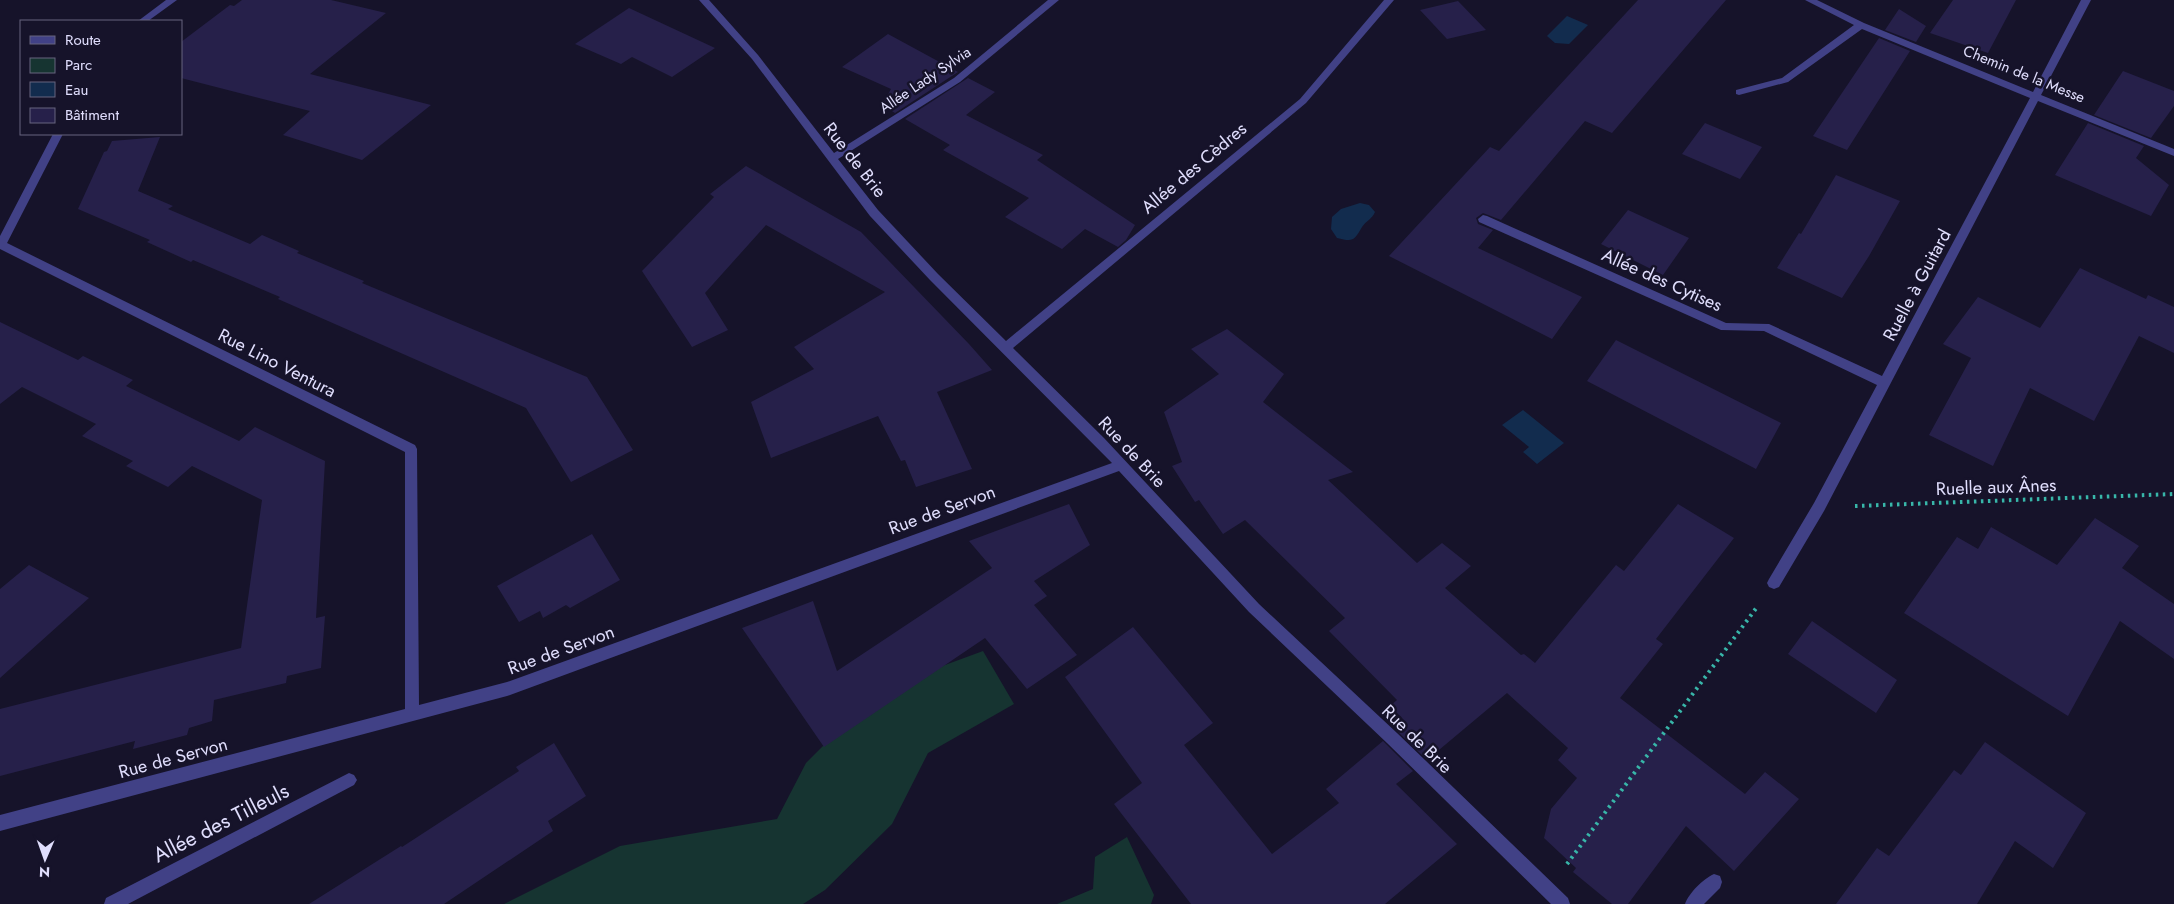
<svg xmlns="http://www.w3.org/2000/svg" width="2174" height="904" font-family="Jost,sans-serif">
<style>
.green{fill:#163431}
.water{fill:#122c4e}
.building{fill:#26204a}
.lines{fill:none;stroke-linecap:round;stroke-linejoin:round}
.path{stroke:#38b6a9;stroke-width:4;stroke-dasharray:2.5 4.5;stroke-linecap:butt}
.minor{fill:#414186;fill-rule:evenodd}
.labels{text-anchor:middle;dominant-baseline:central;stroke-width:5;stroke-linejoin:round;paint-order:stroke}
.far-street-label{font-size:15px;fill:#e0defd;stroke:#16132a}
.street-label{font-size:18px;fill:#e0defd;stroke:#16132a}
.near-street-label{font-size:21px;fill:#e0defd;stroke:#16132a}
</style>
<rect width="100%" height="100%" fill="#16132a"/>
<path class="green" d="M983 651 1014 704 928 753 892 824 825 890 803 904H504L620 846 777 819 806 763 880 689Z
M1127 837 1154 895 1151 904H1057L1093 889 1095 857Z"/>
<path class="water" d="M1567 16 1588 25 1569 44 1555 43 1547 36Z
M1360 203 1369 205 1375 212C1372 219 1366 221 1362 227 1354 241 1353 242 1337 238L1331 229 1332 217 1341 209Z
M1523 410 1564 443 1537 464 1523 452 1529 447 1502 425Z"/>
<path class="building" d="M242 0H331L386 13 310 74 431 105 362 160 283 135 310 111 181 78V42L230 5 234 6Z
M1638 0H1726L1612 133 1585 121 1501 220 1483 213 1476 218 1478 224 1493 230 1478 248 1582 297 1552 339 1389 256 1490 147 1499 151Z
M1953 0H2016L1988 53 1930 33Z
M1458 1 1486 30 1447 39 1420 10Z
M629 8 715 48 672 77 632 57 621 64 575 44Z
M1899 9 1926 26 1916 42 1885 30Z
M888 34 958 72 895 113 882 105 891 89 842 67Z
M1879 38 1910 51 1847 150 1813 136Z
M2123 71 2174 91V106L2151 138 2094 115Z
M968 78 995 92 966 115 1043 155 1037 160 1135 225 1126 240 1118 247 1085 229 1062 249 1005 217 1029 198 943 150 950 145 905 119Z
M1705 123 1762 147 1740 179 1682 154Z
M2088 123 2144 146 2136 158 2169 185 2151 216 2055 175Z
M160 137 138 191 173 206 168 209 250 244 262 235 299 251 297 253 364 281 362 283 587 377 633 450 571 482 526 408 278 299 280 297 193 260 191 262 147 242 150 240 78 209 104 152 107 151 112 141Z
M746 166 861 232 969 344 992 370 937 392 972 469 916 487 905 460 901 461 878 416 771 458 751 402 814 369 794 347 885 292 766 225 705 293 728 330 692 347 642 271 714 197 710 194Z
M1836 175 1900 201 1869 256 1842 298 1777 268 1799 233 1801 234Z
M1628 210 1689 238 1663 275 1601 244Z
M2080 268 2146 299 2148 295 2174 307V353L2139 336 2094 421 2030 388 1993 466 1929 435 1971 358 1943 344 1978 297 2040 328Z
M0 322 78 360 83 356 133 380 126 386 239 441 255 427 325 461 316 618 325 616 321 668 287 676 286 683 214 700 212 721 189 728 187 735 133 749 135 741 0 776V709L241 648 262 500 192 466 168 487 126 466 133 461 82 436 96 424 22 387 0 404Z
M1227 329 1284 374 1263 402 1353 472 1328 480 1417 563 1442 543 1471 566 1445 588 1521 655 1524 654 1535 663 1616 565 1624 571 1678 504 1734 538 1656 639 1663 644 1620 698 1745 794 1765 772 1799 799 1734 871 1686 826 1628 904H1612L1573 872 1576 868 1544 838 1551 809 1577 778 1558 760 1568 748 1507 693 1427 760 1396 730 1406 722 1390 706 1397 700 1329 631 1345 618 1245 520 1223 534 1199 500 1195 502 1172 466 1182 462 1164 412 1219 374 1191 349Z
M1616 340 1781 423 1756 469 1587 381Z
M1069 504 1090 545 1034 581 1047 596 1034 605 1077 655 1027 689 985 638 824 747 742 628 813 601 837 671 992 568 969 541Z
M2095 518 2139 546 2122 568 2174 604V659L2120 621 2068 716 1904 613 1957 537 1978 549 1991 527 2057 565Z
M592 534 620 580 570 608 566 605 543 618 540 611 519 622 497 586Z
M29 565 89 598 0 678V589Z
M1812 621 1897 680 1876 713 1788 654Z
M1133 627 1213 723 1184 745 1272 854 1339 803 1326 789 1383 741 1413 771 1396 784 1457 844 1385 904H1191L1114 804 1142 783 1065 677Z
M1985 742 2086 813 2053 868 2015 841 1977 904H1836L1877 848 1889 856 1954 770 1961 775Z
M554 743 586 796 548 821 553 831 444 904H309L401 846 402 847 519 771 516 767Z"/>
<g class="lines">
<path class="path" d="M1855 506 2174 494
M1567 864 1757 607"/>
<path class="minor" d="M166 0H177L148 21H138Z
M699 0H709L758 55 834 153 954 78 1048 0H1059L960 82 838 159 878 210 938 274 1006 341 1300 99 1384 0H1394L1306 103 1013 348 1104 438 1259 604 1397 733 1568 898 1570 904H1551L1387 743 1249 612 1119 471 507 696 0 831V815L405 709V452L0 249V236L53 134H63L7 243 415 445 417 449 419 705 507 682 1112 463 930 280 870 216 752 59Z
M1805 0H1817L1864 23 2033 92 2081 0H2091L2041 95 2174 149V156L2038 101 1824 511 1779 587 1774 589 1769 587 1767 583 1769 579 1814 503 1877 385 1764 331 1721 330 1479 222 1478 219 1483 215 1487 216 1726 323 1769 324 1882 376 2030 98 1862 29 1788 82 1739 95 1736 94V90L1782 78 1854 25Z
M349 773 354 775 357 780 354 785 128 904H104L106 898Z
M1714 874 1720 876 1722 882 1720 888 1704 904H1685C1689 893 1703 879 1714 874Z"/>
</g>
<g class="labels">
<g class="far-street-label">
<text transform="translate(2024 74) rotate(22)">Chemin de la Messe</text>
<text transform="translate(925 80) rotate(-34)">Allée Lady Sylvia</text>
</g>
<g class="street-label">
<text transform="translate(855 160) rotate(52)">Rue de Brie</text>
<text transform="translate(1194 168) rotate(-40)">Allée des Cèdres</text>
<text transform="translate(1662 280) rotate(24)">Allée des Cytises</text>
<text transform="translate(1917 285) rotate(-62)">Ruelle à Guitard</text>
<text transform="translate(277 363) rotate(27)">Rue Lino Ventura</text>
<text transform="translate(1132 452) rotate(47)">Rue de Brie</text>
<text transform="translate(1996 487) rotate(-2)">Ruelle aux Ânes</text>
<text transform="translate(942 510) rotate(-20)">Rue de Servon</text>
<text transform="translate(561 650) rotate(-20)">Rue de Servon</text>
<text transform="translate(1417 739) rotate(44)">Rue de Brie</text>
<text transform="translate(173 758) rotate(-15)">Rue de Servon</text>
</g>
<g class="near-street-label">
<text transform="translate(221 823) rotate(-27)">Allée des Tilleuls</text>
</g>
</g>
<rect x="20" y="20" width="162" height="115" fill="#16132a" stroke="#67647e"/>
<rect x="30" y="36" width="25" height="8" fill="#414186" stroke="#67647e"/>
<text x="65" y="45" font-size="15" fill="#e0defd">Route</text>
<rect x="30" y="58" width="25" height="15" fill="#163431" stroke="#67647e"/>
<text x="65" y="70" font-size="15" fill="#e0defd">Parc</text>
<rect x="30" y="82" width="25" height="15" fill="#122c4e" stroke="#67647e"/>
<text x="65" y="95" font-size="15" fill="#e0defd">Eau</text>
<rect x="30" y="108" width="25" height="15" fill="#26204a" stroke="#67647e"/>
<text x="65" y="120" font-size="15" fill="#e0defd">Bâtiment</text>
<g transform="translate(45 859) rotate(182)" stroke="#16132a" stroke-width="4" paint-order="stroke">
<path d="M0-4L9 19L0 12L-9 19Z" fill="#e0defd"/>
<text y="-8" font-size="14" font-weight="bold" text-anchor="middle" fill="#e0defd">N</text>
</g>
</svg>
